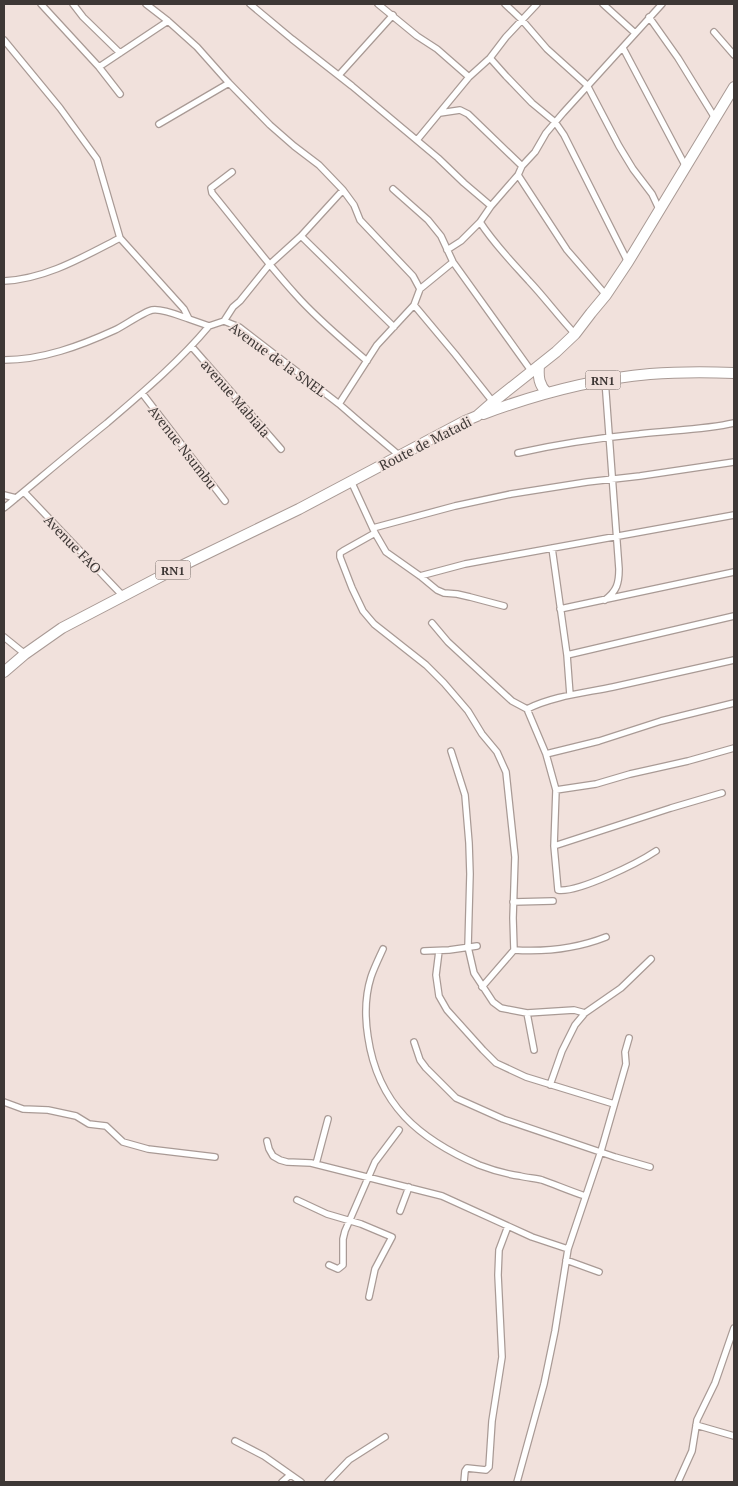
<svg xmlns="http://www.w3.org/2000/svg" width="738" height="1486" font-family="'PT Serif',serif">
<style>
.lines{fill:none;stroke-linecap:round;stroke-linejoin:round}
.street-casing{stroke:#a99a95;stroke-width:8}
.highway-casing{stroke:#a99a95;stroke-width:12}
.street{stroke:#fff;stroke-width:5.5}
.highway{stroke:#fff;stroke-width:10}
.labels{text-anchor:middle;dominant-baseline:central;stroke-width:4;stroke-linejoin:round;paint-order:stroke}
.shield{fill:#f1e1dc;stroke:#736a67;stroke-width:1}
.shield-label{font-size:12px;font-weight:bold;fill:#3d3735}
.street-label{font-size:14px;fill:#3d3735;stroke:#f1e1dc}
</style>
<rect width="100%" height="100%" fill="#f1e1dc"/>
<g class="lines">
<defs>
<path id="street" d="M41 4 99 67 120 94
M73 4 83 17 120 53
M146 4 168 21 197 47 229 83 270 125 294 146 319 165 343 190 354 205 360 220 413 276 420 289
M250 4 292 39 352 86 438 158 464 183 491 206
M378 4 417 36 437 49 469 77
M505 4 522 20 547 49 587 85 619 146 633 169 652 194 660 211
M603 4 635 33
M649 17 678 58 715 118
M714 32 734 55
M4 40 60 108 97 159 120 238
M623 48 686 167
M490 58 506 76 532 103 555 122 564 135 628 262
M99 67 168 21
M339 75 393 15
M440 113 460 110 468 114 522 166
M159 124 229 83
M417 140 469 77 490 58 506 37 537 4
M232 172 211 188 212 193C240 227 266 262 296 295 317 319 343 340 367 361
M518 175 567 250 606 295
M393 189 428 220 441 236 453 262 532 372
M480 222C494 244 512 262 529 281 545 298 559 317 575 334
M301 236 394 327
M447 250 461 241 480 222 491 206 518 175 522 166 535 152 546 133 563 113 662 4
M4 281C46 279 83 257 120 238L184 309 189 319 209 326 224 321 239 327 339 404 362 424 400 456
M414 305 455 354 493 402
M224 321 233 307 240 301 269 265 301 236 343 190
M192 347 281 449
M4 360C42 360 80 346 115 330 124 326 143 312 152 310 162 308 180 316 189 319
M605 380 619 569C619 583 617 591 605 600
M142 393 225 501
M339 404 377 345 414 305 420 289 453 262
M518 453C558 444 598 438 639 434 671 430 703 430 734 423
M351 481 375 533 386 552 420 576 437 590 444 593 457 594 470 597 504 606
M24 492 123 596
M4 495 16 498
M4 508C38 480 72 451 107 423 142 393 179 362 209 326
M373 528 455 506 511 494 587 482 640 476 734 462
M375 533 343 551 340 553V557L352 588 363 611 374 624 426 665 444 683 468 711 482 734 497 752 506 772 515 857 513 918 514 950C545 952 578 948 606 937
M552 548 567 655 570 695
M420 576 465 564 734 515
M560 609 734 572
M432 623 448 642 512 701 527 709 546 754 556 790 554 846 558 890C578 893 638 863 656 851
M4 637 25 654
M567 655 734 616
M527 709C553 696 584 693 613 687 654 678 694 669 734 660
M451 751 465 795 469 843 470 874 468 947 474 973 493 1002 501 1008 527 1013 574 1010 585 1013
M546 754 599 741 661 721 734 703
M556 790 596 784 630 774 688 761 734 748
M554 846 671 808 722 793
M513 902 553 901
M383 949C379 958 374 968 371 977 365 996 365 1018 368 1037 378 1105 419 1139 479 1165 492 1170 506 1174 520 1176 527 1178 535 1178 542 1180 556 1185 570 1191 585 1196
M424 951 449 950 477 946
M439 951 436 975 439 996 447 1010 483 1050 496 1063 526 1077 614 1104
M482 987 514 950
M527 1013 534 1050
M414 1042 420 1060 426 1068 456 1098 503 1119 615 1157 650 1167
M550 1085 562 1051 575 1025 585 1013 621 988 651 959
M4 1102 23 1109 48 1110 76 1116 89 1124 106 1126 123 1142 148 1149 215 1157
M267 1141 269 1149 273 1156 280 1160 287 1162 311 1163 442 1196 532 1237 568 1249
M316 1164 328 1119
M297 1200 327 1214 361 1224 392 1237 375 1269 369 1297
M400 1211 409 1187
M566 1260 599 1272
M329 1265 338 1269 343 1265V1239L345 1231 375 1162 399 1130
M696 1425 734 1436
M235 1441 264 1456 301 1482
M282 1482 290 1475
M328 1482 349 1460 385 1437
M464 1482 465 1471 467 1468 486 1470 489 1467 492 1421 502 1357 498 1275 499 1250 508 1226
M517 1482 544 1384 555 1331 568 1249 601 1151 626 1064 625 1052 629 1038
M678 1482 692 1451 697 1420 715 1383 734 1328"/>
<path id="highway" d="M539 366C538 377 539 385 547 393
M483 414C537 394 593 379 650 374 678 372 706 372 734 373
M4 672 25 654 62 628 173 570 299 509 465 421 477 416 493 402 556 352 575 334 591 313 606 295 628 262 734 87"/>
</defs>
<use href="#street" class="street-casing"/>
<use href="#highway" class="highway-casing"/>
<use href="#street" class="street"/>
<use href="#highway" class="highway"/>
</g>
<g class="labels">
<g class="shield">
<rect x="585.5" y="370.5" width="35" height="19" rx="4"/>
<rect x="155.5" y="560.5" width="35" height="19" rx="4"/>
</g>
<g class="shield-label">
<text x="603" y="380">RN1</text>
<text x="173" y="570">RN1</text>
</g>
<g class="street-label">
<text transform="translate(278 359) rotate(36)">Avenue de la SNEL</text>
<text transform="translate(236 398) rotate(49)">avenue Mabiala</text>
<text transform="translate(425 443) rotate(-27)">Route de Matadi</text>
<text transform="translate(183 447) rotate(52)">Avenue Nsumbu</text>
<text transform="translate(73 544) rotate(46)">Avenue FAO</text>
</g>
</g>
<rect width="738" height="1486" fill="none" stroke="#3d3735" stroke-width="10"/>
</svg>
